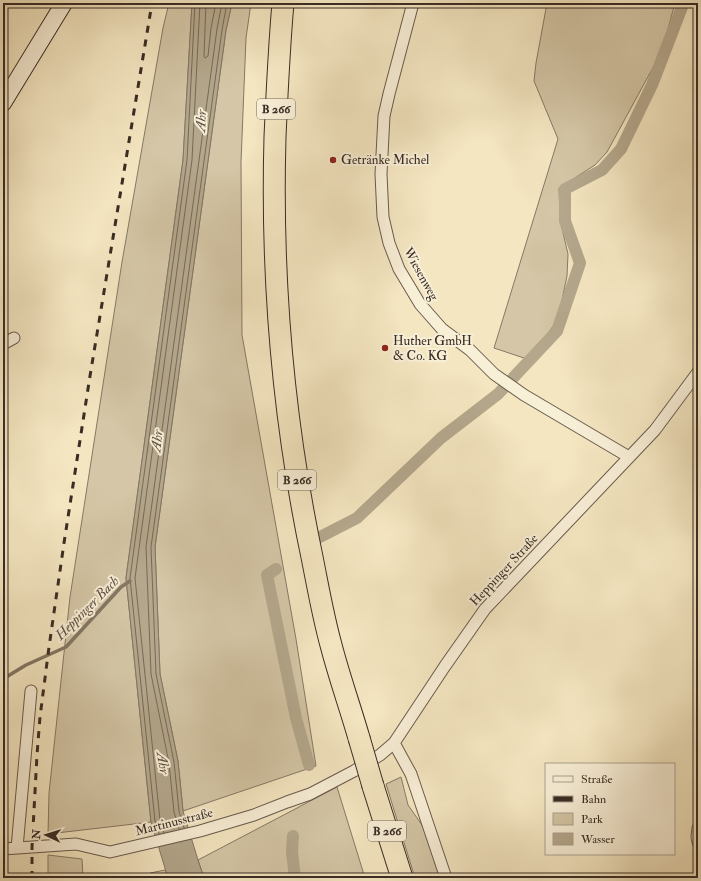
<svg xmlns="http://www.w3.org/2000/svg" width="701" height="881" font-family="'IM FELL Double Pica',serif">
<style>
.green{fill:#d4c6a6;stroke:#867966}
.water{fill:#b4a78c;stroke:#837663}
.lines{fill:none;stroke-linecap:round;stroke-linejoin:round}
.shore{stroke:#766a58;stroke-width:1}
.stream{stroke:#837663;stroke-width:3.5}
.canal{stroke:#b4a78c;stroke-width:12}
.street-casing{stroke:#685a4c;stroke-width:13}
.secondary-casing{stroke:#392c25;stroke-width:18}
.highway-casing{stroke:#392c25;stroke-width:23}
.street{stroke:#f8efd7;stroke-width:11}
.secondary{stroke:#f8efd7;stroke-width:16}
.highway{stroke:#f4e6c1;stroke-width:21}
.rail{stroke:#392c25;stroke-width:3;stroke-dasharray:7 7;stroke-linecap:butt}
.highway-bridge-casing{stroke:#392c25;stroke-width:23;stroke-linecap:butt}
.highway-bridge{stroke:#f4e6c1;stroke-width:21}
.poi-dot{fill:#8f2418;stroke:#f8efd7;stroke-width:1.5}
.labels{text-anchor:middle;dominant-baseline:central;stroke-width:4;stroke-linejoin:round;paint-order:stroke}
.shield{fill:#f8efd7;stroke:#72665a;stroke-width:1}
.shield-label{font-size:12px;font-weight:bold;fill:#392c25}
.poi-label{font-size:13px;fill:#392c25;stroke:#f8efd7;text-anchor:start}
.street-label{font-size:13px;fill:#392c25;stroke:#f8efd7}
.water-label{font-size:14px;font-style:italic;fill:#5e5144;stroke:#f8efd7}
</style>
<rect width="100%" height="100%" fill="#f4e6c1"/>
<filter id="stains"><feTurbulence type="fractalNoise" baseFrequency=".005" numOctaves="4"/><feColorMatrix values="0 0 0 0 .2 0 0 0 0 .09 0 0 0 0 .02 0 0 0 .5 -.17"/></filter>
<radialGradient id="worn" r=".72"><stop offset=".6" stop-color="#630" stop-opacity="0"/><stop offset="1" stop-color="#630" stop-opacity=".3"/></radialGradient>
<path class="green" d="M169 3H192L183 160 126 578 151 822 48 834 49 793 70 597 122 262 163 28Z
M232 3H251L246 38 241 162 242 335 296 639 316 766 183 811 178 761 160 674 155 547 226 30Z
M547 3H675L662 51 607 152 595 165 559 188 560 220 568 254 567 276 558 319 544 339 527 359 494 348 558 139 534 81 536 63Z
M401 777 408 805 424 828 440 878H415L386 784Z
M337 787 365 878H204L198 860Z
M48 855 82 859 83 878H48Z
M165 870 168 878H152L150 873Z"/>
<path class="water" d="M192 3H232L226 30 155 547 160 674 178 761 183 811 198 860 204 878H168L151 822 126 578 183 160Z"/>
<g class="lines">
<path class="shore" d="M206 3 204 56 205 58 208 56 211 28 216 3
M184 828 179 811 174 762 156 674 151 547 222 30 227 3
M179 829 174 812 169 763 151 674 146 547 217 29 222 3
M164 833 160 820 135 578 192 160 200 3
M159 834 155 821 130 578 187 160 195 3"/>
<path class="stream" d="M3 679 26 665 66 647 121 587 130 581"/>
<path class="canal" d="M320 537 357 518 441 438 498 394 557 331 580 263 565 221V189L602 170 621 149 652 85 682 7V3
M276 569 267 575 296 718 309 765
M293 836 292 852 295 878"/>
<defs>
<path id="street" d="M413 3 389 94 384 116 381 174 383 217 389 243 399 269 420 304 442 329 470 350 494 374 524 395 629 457
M3 344 14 338
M394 743 411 774 446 878
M698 828 697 837 698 842
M17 848 31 691
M3 849 76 844 110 852 200 831 254 815 287 802 310 794 354 771 380 755 394 743 445 666 485 609 655 430 698 372"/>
<path id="secondary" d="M3 103 64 3"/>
<path id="highway" d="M283 3C279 48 277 93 275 137 271 279 283 419 312 557 318 587 323 616 331 645 339 676 350 707 359 738
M373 786 402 878"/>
</defs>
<use href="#street" class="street-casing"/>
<use href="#secondary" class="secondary-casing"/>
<use href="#highway" class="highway-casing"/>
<use href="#street" class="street"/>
<use href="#secondary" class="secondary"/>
<use href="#highway" class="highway"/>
<path class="rail" d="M32 878V847L37 755 40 717 49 647 64 543 90 376 152 3"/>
<defs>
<path id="highway-bridge" d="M359 738 373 786"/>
</defs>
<use href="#highway-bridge" class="highway-bridge-casing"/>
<use href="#highway-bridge" class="highway-bridge"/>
</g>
<g class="poi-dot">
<circle cx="333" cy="160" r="4"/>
<circle cx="385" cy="348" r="4"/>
</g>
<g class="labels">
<g class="shield">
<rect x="257" y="99" width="38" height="20" rx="3"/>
<rect x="278" y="470" width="38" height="20" rx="3"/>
<rect x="368" y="821" width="38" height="20" rx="3"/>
</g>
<g class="shield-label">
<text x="276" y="109">B 266</text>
<text x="297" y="480">B 266</text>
<text x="387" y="831">B 266</text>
</g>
<g class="poi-label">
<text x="341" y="160">Getränke Michel</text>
<text x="393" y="341">Huther GmbH<tspan x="393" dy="15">&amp; Co. KG</tspan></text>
</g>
<g class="street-label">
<text transform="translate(421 274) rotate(61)">Wiesenweg</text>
<text transform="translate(504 570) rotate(-47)">Heppinger Straße</text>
<text transform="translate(174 822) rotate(-14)">Martinusstraße</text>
</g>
<g class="water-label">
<text transform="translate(201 121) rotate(-87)">Ahr</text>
<text transform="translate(157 441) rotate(-84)">Ahr</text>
<text transform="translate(87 608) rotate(-45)">Heppinger Bach</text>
<text transform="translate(163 763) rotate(81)">Ahr</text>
</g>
</g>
<rect width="701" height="881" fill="none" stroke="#f4e6c1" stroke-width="16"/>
<rect x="4" y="4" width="693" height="873" fill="none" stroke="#392c25" stroke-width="2"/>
<rect x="8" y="8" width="685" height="865" fill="none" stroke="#392c25"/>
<rect x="545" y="763" width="130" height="92" fill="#f8efd7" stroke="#aca190"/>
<rect x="553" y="776" width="20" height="6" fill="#f8efd7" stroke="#aca190"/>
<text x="581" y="783" font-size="12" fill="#392c25">Straße</text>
<rect x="553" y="796" width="20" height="6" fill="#392c25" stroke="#aca190"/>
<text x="581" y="803" font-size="12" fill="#392c25">Bahn</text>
<rect x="553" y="813" width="20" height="12" fill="#d4c6a6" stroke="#aca190"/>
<text x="581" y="823" font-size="12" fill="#392c25">Park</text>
<rect x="553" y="833" width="20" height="12" fill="#b4a78c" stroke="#aca190"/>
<text x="581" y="843" font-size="12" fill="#392c25">Wasser</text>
<g transform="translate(46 835) rotate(274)" stroke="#f8efd7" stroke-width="3" paint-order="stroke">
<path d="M0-3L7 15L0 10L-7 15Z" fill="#392c25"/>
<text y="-6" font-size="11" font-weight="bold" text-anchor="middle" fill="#392c25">N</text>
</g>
<rect width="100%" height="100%" filter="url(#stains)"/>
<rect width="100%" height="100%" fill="url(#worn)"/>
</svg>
